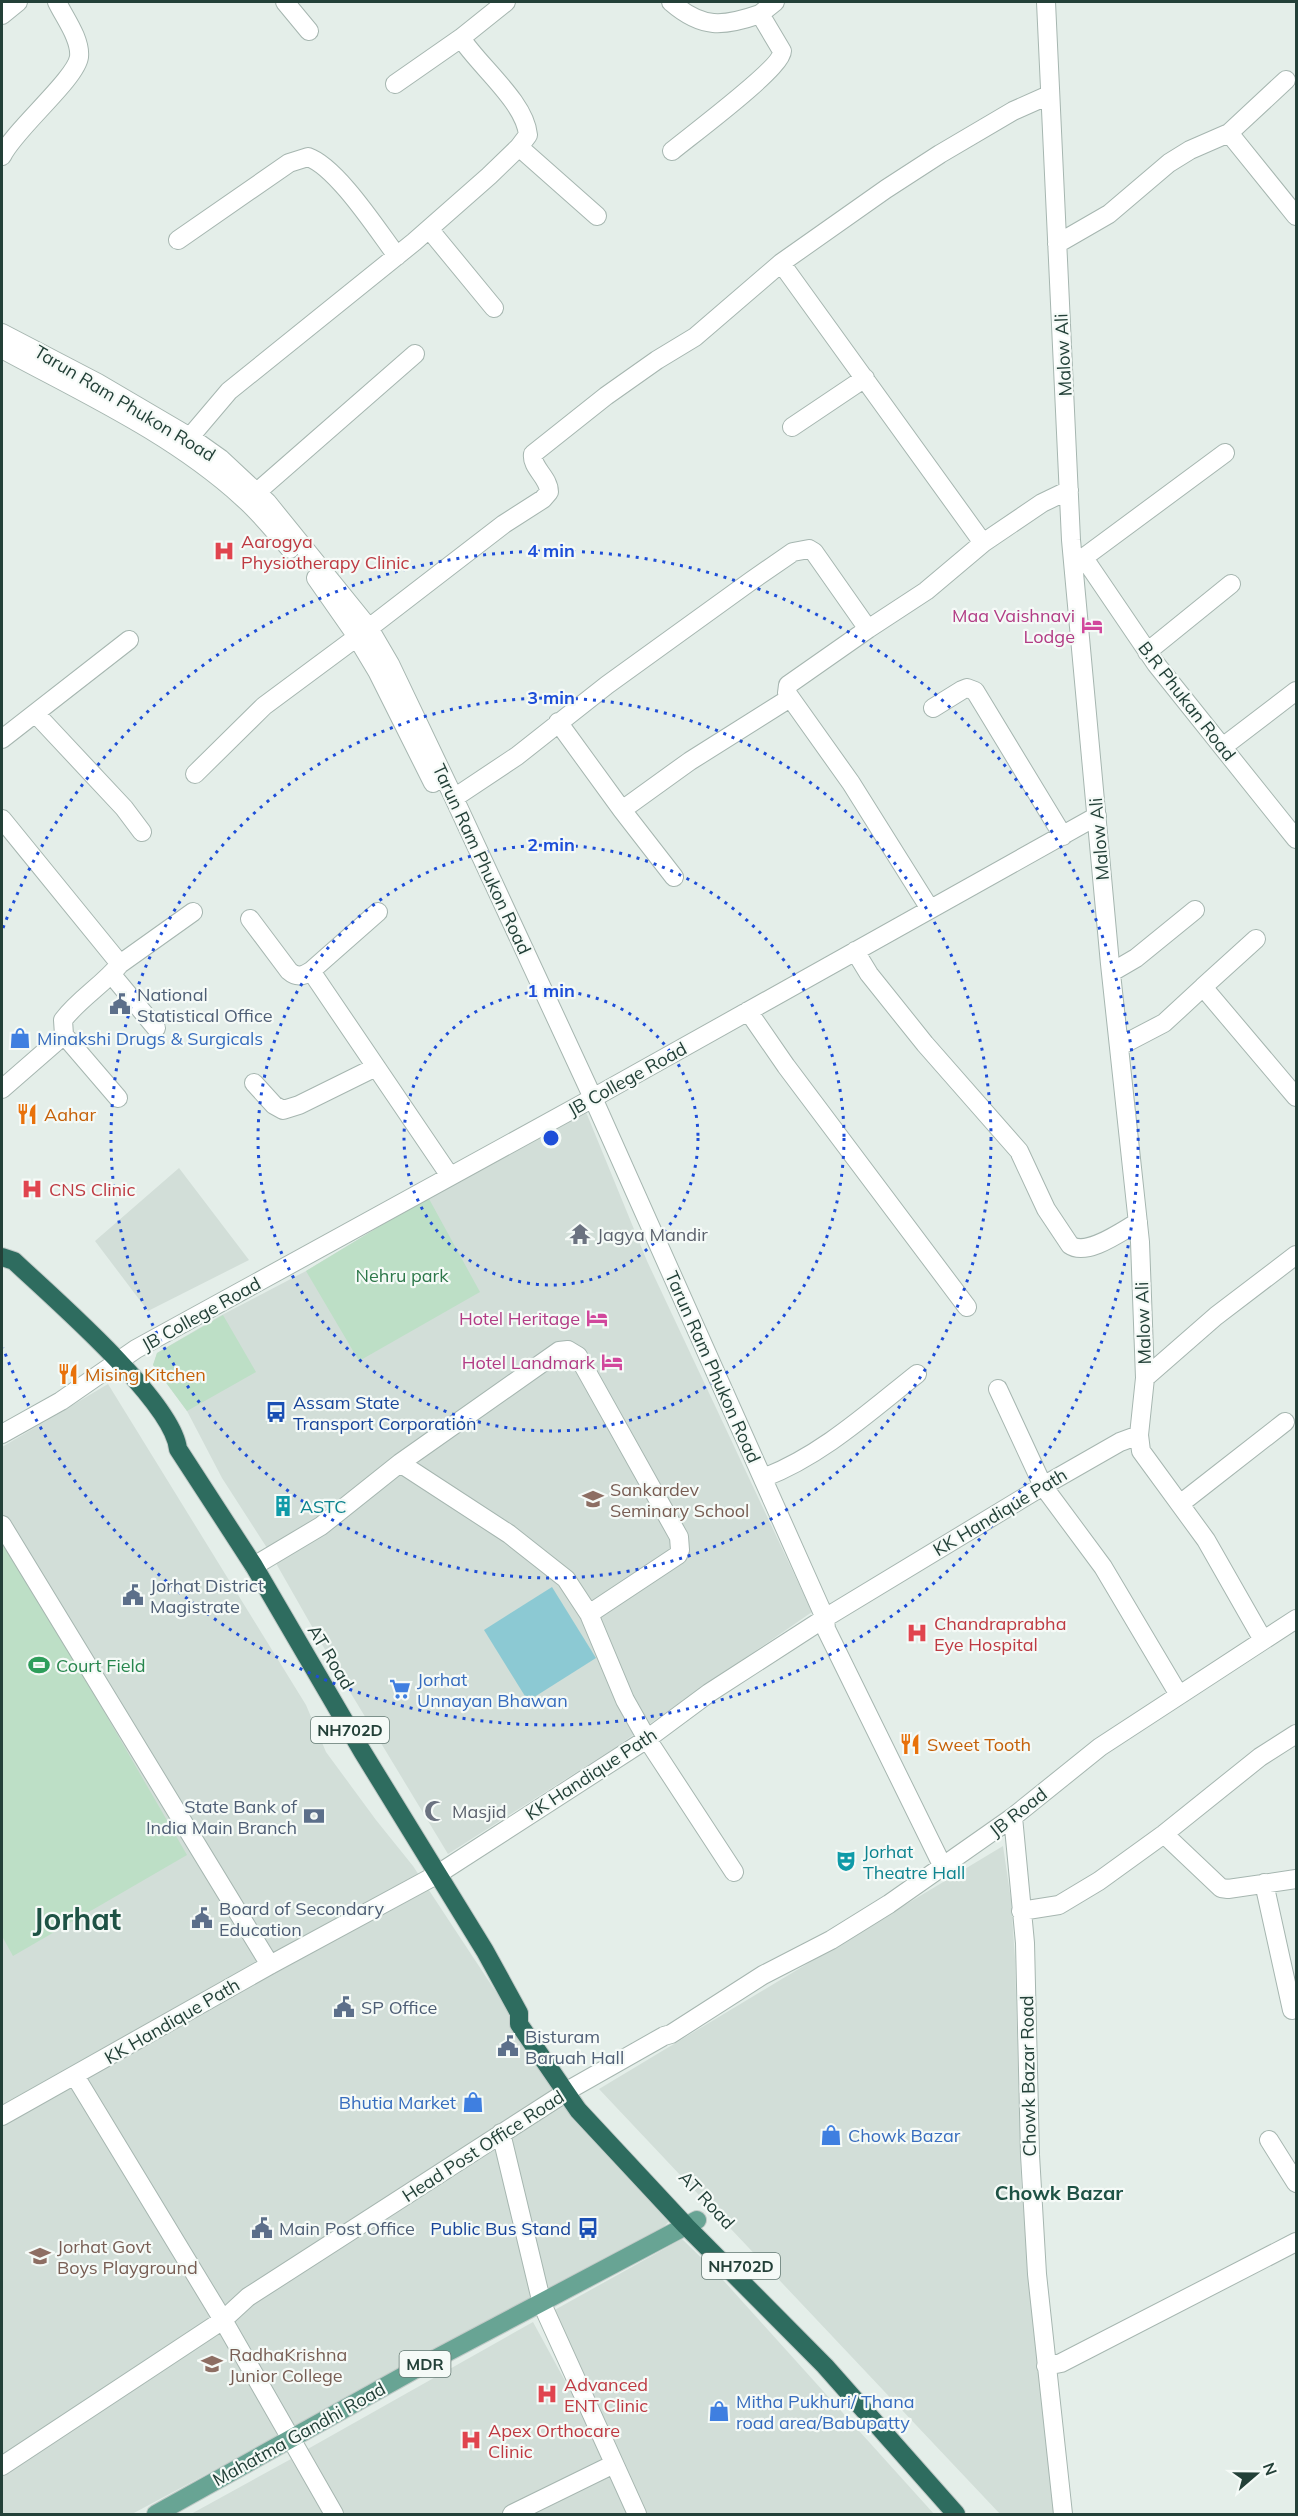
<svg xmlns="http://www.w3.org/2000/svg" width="1298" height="2516" font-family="Mulish,sans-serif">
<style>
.built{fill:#d2ded8}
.green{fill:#bddfc6}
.water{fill:#8cc9d3}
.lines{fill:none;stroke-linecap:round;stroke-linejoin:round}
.minor-casing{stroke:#a6b6b0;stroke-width:20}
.major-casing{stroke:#c1cac7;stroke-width:20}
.highway-casing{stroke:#c1cac7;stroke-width:20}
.minor{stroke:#fff;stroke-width:18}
.major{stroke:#68a494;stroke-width:18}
.highway{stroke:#2e6c5f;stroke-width:18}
.ring{fill:none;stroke:#1d4ed8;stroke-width:3;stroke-dasharray:3 6}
.labels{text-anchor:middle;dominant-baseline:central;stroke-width:4.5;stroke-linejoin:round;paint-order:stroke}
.shield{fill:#f5faf7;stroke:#627871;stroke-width:1.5}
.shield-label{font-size:16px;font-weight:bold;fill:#234038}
.street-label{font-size:18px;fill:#234038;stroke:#f5faf7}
.health-label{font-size:18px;fill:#be3a42;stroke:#f5faf7;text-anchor:start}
.hotel-label{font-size:18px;fill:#b23c85;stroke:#f5faf7;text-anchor:end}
.service-label{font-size:18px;fill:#4e5e75;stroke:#f5faf7;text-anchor:start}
.shop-label{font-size:18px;fill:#366cbe;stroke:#f5faf7;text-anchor:start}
.food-label{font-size:18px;fill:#c56008;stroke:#f5faf7;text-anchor:start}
.worship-label{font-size:18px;fill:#5b616d;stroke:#f5faf7;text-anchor:start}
.park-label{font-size:18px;fill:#2c7749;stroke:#f5faf7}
.transit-label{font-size:18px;fill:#164399;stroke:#f5faf7;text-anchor:start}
.education-label{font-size:18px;fill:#785e54;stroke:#f5faf7;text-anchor:start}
.culture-label{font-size:18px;fill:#0d838f;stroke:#f5faf7;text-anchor:start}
.leisure-label{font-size:18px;fill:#27864d;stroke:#f5faf7;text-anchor:start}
.neighbourhood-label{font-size:20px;font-weight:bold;fill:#1e5245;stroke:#f5faf7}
.town-label{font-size:30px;font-weight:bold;fill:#1e5245;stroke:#f5faf7}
.centre{fill:#1d4ed8;stroke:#f5faf7;stroke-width:3}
.ring-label{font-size:18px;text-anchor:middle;font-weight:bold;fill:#1d4ed8;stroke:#f5faf7;stroke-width:4.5;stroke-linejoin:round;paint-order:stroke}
</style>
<rect width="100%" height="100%" fill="#e4eee9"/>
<path class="built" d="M586 1112 647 1261 812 1612 613 1749 448 1854 335 1667 269 1551 222 1478 187 1411 153 1365 157 1353 218 1317 306 1271 428 1197Z
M179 1168 249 1260 148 1311 95 1241Z
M108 1384 306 1705 326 1752 376 1820 413 1866 573 2109 672 2218 657 2234 132 2514H2V1447Z
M1003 1846 1011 1900 1015 1959 1021 2180 1054 2514H1000L599 2089Z
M682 2239 714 2270 934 2514H647L551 2312Z
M533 2322 588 2423 631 2514H341L306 2450Z
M291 2459 324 2514H191Z"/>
<path class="green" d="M428 1197 480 1292 359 1361 306 1271Z
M223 1315 256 1372 187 1411 153 1365 157 1353Z
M2 1535 187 1855 13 1956 2 1936Z"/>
<path class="water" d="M552 1587 596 1658 528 1701 484 1630Z"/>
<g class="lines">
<defs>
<path id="minor" d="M285 2 309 31
M671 2C702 29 723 27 760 14
M1046 2 1071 540 1110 964 1140 1242 1145 1378 1139 1435 1141 1451 1206 1540 1263 1640
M2 15 18 2
M395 84 461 38
M1229 133 1286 80
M519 147 597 216
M672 151C690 136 782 68 782 51L760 14 775 2
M2 156C14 130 76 79 79 57 81 39 64 17 57 2
M429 229 494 308
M178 240 289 163 308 157C337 167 378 231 397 256
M1057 244 1109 214 1169 163 1190 150 1229 133 1296 216
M781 263 983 543 1042 503 1069 490
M2 333 98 383 190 437 221 459 267 502 369 628 390 664 454 798 593 1098 825 1618 826 1629 943 1867
M2 349C85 394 173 434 243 498 260 513 275 532 290 549
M792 427 865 378
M190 437 229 391 414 242 489 176 519 147 528 135C525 102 479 66 461 38L506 2
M257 492 415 354
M1084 558 1156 664 1296 839
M1075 564 1225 453
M316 578 353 631 377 671 433 783
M369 628 504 524 543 499 549 492C549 477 531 468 533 454L606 396 657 360 695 337 781 263 886 189 940 154 1013 111 1049 95
M868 629 926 591 983 543
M1147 652 1231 584
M933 708 962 690 967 688 975 691 1063 836
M36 714 124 808 142 832
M558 722 622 810 690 761 790 698
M2 739 129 640
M1224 746 1296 691
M195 774 264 706 357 637
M454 798 517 756 607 685 751 581 793 552 809 549 814 552 868 629 788 685 787 693 851 783 930 909
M622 810 674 877
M2 819 120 964
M250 919 289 971C297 978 303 976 311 971L378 912
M855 951 869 974 925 1044 1019 1151 1046 1209 1070 1245C1087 1257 1122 1231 1138 1222
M311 971 450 1176
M1112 972 1136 958 1195 910
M112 975 156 1028
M1203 987 1256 939
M748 1011 786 1066 967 1307
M1120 1046 1164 1023 1203 987 1296 1097
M254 1083 274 1105 283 1110 299 1105 376 1067
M2 1089 64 1035
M118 1098 64 1035 63 1020C80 998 103 985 120 964L193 912
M1145 1378 1216 1316 1296 1255
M998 1389 1043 1486 1103 1567 1179 1695
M2 1434 61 1401 136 1349 593 1098 1097 816
M400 1463 559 1351 568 1350 578 1356 679 1537 680 1550 678 1555 589 1614
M763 1478C821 1456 869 1412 917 1374
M1180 1504 1285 1422
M2 1525 270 1965
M254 1566 321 1526 400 1463 509 1534 566 1579 589 1614 625 1700 647 1739 734 1872
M1013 1817 1025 1943 1030 2155 1037 2274 1063 2514
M1164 1834 1221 1888 1228 1889 1296 1879
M1264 1883 1292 2010
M1021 1911 1059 1905 1099 1881 1164 1834 1260 1757 1296 1734
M75 2076 223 2320 334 2514
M2 2116 270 1965 438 1874 647 1739 709 1693 825 1618 1043 1486 1120 1442 1139 1435
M501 2133 542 2304 637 2514
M1269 2140 1296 2183
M1046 2366 1061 2363 1296 2242
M2 2466 223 2320 248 2297 574 2087 664 2036 671 2034 763 1975 831 1940 889 1904 1013 1817 1100 1747 1296 1619
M512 2514 614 2464"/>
<path id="major" d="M156 2514 414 2370 697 2220"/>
<path id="highway" d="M2 1257 14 1261C52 1297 173 1401 178 1449L254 1566 362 1751 485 1951 519 2013V2024L578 2110 686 2226 825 2366 956 2514"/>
</defs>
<use href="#minor" class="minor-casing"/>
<use href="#major" class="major-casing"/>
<use href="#highway" class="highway-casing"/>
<use href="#minor" class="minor"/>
<use href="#major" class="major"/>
<use href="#highway" class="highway"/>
</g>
<g class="ring">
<circle cx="551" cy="1138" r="147"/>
<circle cx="551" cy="1138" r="293"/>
<circle cx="551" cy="1138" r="440"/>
<path d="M3 928A587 587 0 1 1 3 1348"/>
</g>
<defs>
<symbol id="hospital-bare" viewBox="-9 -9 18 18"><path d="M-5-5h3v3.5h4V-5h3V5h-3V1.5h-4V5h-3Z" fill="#e0444e" stroke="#f5faf7" stroke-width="2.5" paint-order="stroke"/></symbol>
<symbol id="hotel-bare" viewBox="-9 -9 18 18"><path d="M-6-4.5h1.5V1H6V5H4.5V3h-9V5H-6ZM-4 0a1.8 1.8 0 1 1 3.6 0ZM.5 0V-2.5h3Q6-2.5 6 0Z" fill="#d1479c" stroke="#f5faf7" stroke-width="2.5" paint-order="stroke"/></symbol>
<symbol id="civic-bare" viewBox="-9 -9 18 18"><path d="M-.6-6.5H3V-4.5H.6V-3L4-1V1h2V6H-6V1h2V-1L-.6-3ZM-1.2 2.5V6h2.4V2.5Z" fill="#5c6f8a" stroke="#f5faf7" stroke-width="2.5" paint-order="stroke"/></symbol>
<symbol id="shop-bare" viewBox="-9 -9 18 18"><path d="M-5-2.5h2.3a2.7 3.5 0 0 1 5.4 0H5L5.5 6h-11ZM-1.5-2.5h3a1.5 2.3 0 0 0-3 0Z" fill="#3f7fe0" stroke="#f5faf7" stroke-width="2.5" paint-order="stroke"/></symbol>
<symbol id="restaurant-bare" viewBox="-9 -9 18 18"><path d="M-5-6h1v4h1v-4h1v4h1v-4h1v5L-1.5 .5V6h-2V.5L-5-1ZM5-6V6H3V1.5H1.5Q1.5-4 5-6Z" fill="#e8710a" stroke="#f5faf7" stroke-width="2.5" paint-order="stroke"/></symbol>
<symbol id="temple-bare" viewBox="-9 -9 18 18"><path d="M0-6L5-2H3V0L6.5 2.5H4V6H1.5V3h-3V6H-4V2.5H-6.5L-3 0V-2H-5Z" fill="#6b7280" stroke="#f5faf7" stroke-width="2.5" paint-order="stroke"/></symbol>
<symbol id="bus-bare" viewBox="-9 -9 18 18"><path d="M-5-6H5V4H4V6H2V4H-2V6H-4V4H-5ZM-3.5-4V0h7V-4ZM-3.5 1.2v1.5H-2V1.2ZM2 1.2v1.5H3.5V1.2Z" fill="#1a4fb4" stroke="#f5faf7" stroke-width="2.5" paint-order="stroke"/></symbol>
<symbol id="school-bare" viewBox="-9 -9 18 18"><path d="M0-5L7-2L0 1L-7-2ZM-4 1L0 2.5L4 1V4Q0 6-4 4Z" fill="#8d6e63" stroke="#f5faf7" stroke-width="2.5" paint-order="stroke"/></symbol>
<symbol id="building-bare" viewBox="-9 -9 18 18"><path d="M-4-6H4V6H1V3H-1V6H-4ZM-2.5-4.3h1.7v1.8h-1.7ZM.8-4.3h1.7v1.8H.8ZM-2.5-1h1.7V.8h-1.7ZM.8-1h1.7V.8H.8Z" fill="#0f9aa8" stroke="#f5faf7" stroke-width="2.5" paint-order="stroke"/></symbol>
<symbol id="stadium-bare" viewBox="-9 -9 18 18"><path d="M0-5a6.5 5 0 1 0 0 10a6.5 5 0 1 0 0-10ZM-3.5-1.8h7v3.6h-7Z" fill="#2e9e5b" stroke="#f5faf7" stroke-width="2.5" paint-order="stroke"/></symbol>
<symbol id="supermarket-bare" viewBox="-9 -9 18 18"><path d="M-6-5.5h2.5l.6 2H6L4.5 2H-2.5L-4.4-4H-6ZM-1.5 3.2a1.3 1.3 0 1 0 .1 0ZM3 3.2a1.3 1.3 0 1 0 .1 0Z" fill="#3f7fe0" stroke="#f5faf7" stroke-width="2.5" paint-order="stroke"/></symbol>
<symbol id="mosque-bare" viewBox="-9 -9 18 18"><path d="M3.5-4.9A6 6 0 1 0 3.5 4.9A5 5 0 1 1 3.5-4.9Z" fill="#6b7280" stroke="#f5faf7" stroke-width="2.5" paint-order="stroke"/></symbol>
<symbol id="bank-bare" viewBox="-9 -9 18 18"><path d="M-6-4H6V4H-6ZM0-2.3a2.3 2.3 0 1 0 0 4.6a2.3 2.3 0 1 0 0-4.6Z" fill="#5c6f8a" stroke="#f5faf7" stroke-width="2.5" paint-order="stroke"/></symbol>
<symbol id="theatre-bare" viewBox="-9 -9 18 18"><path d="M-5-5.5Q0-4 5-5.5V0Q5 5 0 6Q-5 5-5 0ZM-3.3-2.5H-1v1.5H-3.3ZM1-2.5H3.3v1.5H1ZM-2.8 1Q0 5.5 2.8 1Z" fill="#0f9aa8" stroke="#f5faf7" stroke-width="2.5" paint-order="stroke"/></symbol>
<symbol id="university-bare" viewBox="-9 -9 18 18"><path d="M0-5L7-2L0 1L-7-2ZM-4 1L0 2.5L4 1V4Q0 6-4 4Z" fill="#8d6e63" stroke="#f5faf7" stroke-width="2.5" paint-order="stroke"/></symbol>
</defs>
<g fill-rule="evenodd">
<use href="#hospital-bare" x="209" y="536" width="30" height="30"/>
<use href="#hotel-bare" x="1077" y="610" width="30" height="30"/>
<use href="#civic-bare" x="105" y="989" width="30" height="30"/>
<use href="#shop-bare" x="5" y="1023" width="30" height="30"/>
<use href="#restaurant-bare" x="12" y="1099" width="30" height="30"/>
<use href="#hospital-bare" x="17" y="1174" width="30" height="30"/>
<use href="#temple-bare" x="565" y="1219" width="30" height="30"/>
<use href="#hotel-bare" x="582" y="1303" width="30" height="30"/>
<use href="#hotel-bare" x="597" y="1347" width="30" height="30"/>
<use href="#restaurant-bare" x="53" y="1359" width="30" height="30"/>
<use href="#bus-bare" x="261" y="1397" width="30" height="30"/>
<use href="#school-bare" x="578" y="1484" width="30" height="30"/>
<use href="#building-bare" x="268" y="1491" width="30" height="30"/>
<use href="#civic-bare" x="118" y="1580" width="30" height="30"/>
<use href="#hospital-bare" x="902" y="1618" width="30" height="30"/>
<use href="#stadium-bare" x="24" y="1650" width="30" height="30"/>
<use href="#supermarket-bare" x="385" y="1674" width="30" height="30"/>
<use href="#restaurant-bare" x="895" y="1729" width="30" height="30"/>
<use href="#mosque-bare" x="420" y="1796" width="30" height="30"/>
<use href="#bank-bare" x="299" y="1801" width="30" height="30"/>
<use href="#theatre-bare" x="831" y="1846" width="30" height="30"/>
<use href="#civic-bare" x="187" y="1903" width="30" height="30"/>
<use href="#civic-bare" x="329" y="1992" width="30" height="30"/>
<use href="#civic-bare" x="493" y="2031" width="30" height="30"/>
<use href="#shop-bare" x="458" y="2087" width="30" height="30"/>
<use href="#shop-bare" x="816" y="2120" width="30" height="30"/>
<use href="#civic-bare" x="247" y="2213" width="30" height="30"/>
<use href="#bus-bare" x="573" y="2213" width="30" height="30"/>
<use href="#school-bare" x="25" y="2241" width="30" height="30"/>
<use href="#university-bare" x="197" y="2349" width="30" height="30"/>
<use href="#hospital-bare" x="532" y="2379" width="30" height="30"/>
<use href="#shop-bare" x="704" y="2396" width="30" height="30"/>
<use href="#hospital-bare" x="456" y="2425" width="30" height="30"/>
</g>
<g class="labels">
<g class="shield">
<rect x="311" y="1717" width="78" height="26" rx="4.5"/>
<rect x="702" y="2253" width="78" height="26" rx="4.5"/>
<rect x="399.5" y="2351" width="51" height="26" rx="4.5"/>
</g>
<g class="shield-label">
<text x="350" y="1730">NH702D</text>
<text x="741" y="2266">NH702D</text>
<text x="425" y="2364">MDR</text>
</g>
<g class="street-label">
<text transform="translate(1063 355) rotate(-93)">Malow Ali</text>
<text transform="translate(125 403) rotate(31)">Tarun Ram Phukon Road</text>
<text transform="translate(1187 701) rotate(52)">B.R Phukan Road</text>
<text transform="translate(1099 839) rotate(-95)">Malow Ali</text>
<text transform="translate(482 859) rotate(65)">Tarun Ram Phukon Road</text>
<text transform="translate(627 1079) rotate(-29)">JB College Road</text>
<text transform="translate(201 1314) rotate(-29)">JB College Road</text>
<text transform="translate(1143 1323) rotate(-92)">Malow Ali</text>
<text transform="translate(713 1367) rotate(66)">Tarun Ram Phukon Road</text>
<text transform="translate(1000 1512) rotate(-31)">KK Handique Path</text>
<text transform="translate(331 1657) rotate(59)">AT Road</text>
<text transform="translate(591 1774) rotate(-33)">KK Handique Path</text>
<text transform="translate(1018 1812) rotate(-38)">JB Road</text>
<text transform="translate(172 2021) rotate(-30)">KK Handique Path</text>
<text transform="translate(1028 2076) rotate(-91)">Chowk Bazar Road</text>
<text transform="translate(483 2146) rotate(-33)">Head Post Office Road</text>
<text transform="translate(707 2200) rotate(47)">AT Road</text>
<text transform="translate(299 2434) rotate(-29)">Mahatma Gandhi Road</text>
</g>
<g class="health-label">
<text x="241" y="541">Aarogya<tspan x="241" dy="21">Physiotherapy Clinic</tspan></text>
<text x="49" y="1189">CNS Clinic</text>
<text x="934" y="1623">Chandraprabha<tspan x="934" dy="21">Eye Hospital</tspan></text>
<text x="564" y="2384">Advanced<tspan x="564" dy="21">ENT Clinic</tspan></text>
<text x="488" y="2430">Apex Orthocare<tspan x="488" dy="21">Clinic</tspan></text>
</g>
<g class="hotel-label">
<text x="1075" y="615">Maa Vaishnavi<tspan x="1075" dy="21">Lodge</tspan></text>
<text x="580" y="1318">Hotel Heritage</text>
<text x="595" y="1362">Hotel Landmark</text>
</g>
<g class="service-label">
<text x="137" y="994">National<tspan x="137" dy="21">Statistical Office</tspan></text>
<text x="150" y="1585">Jorhat District<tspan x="150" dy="21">Magistrate</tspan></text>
<text x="297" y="1806" text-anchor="end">State Bank of<tspan x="297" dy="21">India Main Branch</tspan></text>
<text x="219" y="1908">Board of Secondary<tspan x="219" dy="21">Education</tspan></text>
<text x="361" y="2007">SP Office</text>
<text x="525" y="2036">Bisturam<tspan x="525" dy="21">Baruah Hall</tspan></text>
<text x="279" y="2228">Main Post Office</text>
</g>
<g class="shop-label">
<text x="37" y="1038">Minakshi Drugs &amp; Surgicals</text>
<text x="417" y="1679">Jorhat<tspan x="417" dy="21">Unnayan Bhawan</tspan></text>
<text x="456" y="2102" text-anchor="end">Bhutia Market</text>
<text x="848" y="2135">Chowk Bazar</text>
<text x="736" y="2401">Mitha Pukhuri/ Thana<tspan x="736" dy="21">road area/Babupatty</tspan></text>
</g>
<g class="food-label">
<text x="44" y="1114">Aahar</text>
<text x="85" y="1374">Mising Kitchen</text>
<text x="927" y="1744">Sweet Tooth</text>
</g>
<g class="worship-label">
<text x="597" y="1234">Jagya Mandir</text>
<text x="452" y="1811">Masjid</text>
</g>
<g class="park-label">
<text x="402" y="1275">Nehru park</text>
</g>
<g class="transit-label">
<text x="293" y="1402">Assam State<tspan x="293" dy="21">Transport Corporation</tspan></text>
<text x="571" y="2228" text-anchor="end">Public Bus Stand</text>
</g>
<g class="education-label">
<text x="610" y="1489">Sankardev<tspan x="610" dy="21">Seminary School</tspan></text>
<text x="57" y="2246">Jorhat Govt<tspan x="57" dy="21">Boys Playground</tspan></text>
<text x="229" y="2354">RadhaKrishna<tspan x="229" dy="21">Junior College</tspan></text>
</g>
<g class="culture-label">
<text x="300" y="1506">ASTC</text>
<text x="863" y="1851">Jorhat<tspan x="863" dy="21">Theatre Hall</tspan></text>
</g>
<g class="leisure-label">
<text x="56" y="1665">Court Field</text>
</g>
<g class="neighbourhood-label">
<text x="1059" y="2192">Chowk Bazar</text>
</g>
<g class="town-label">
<text x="77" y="1919">Jorhat</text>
</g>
</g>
<circle cx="551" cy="1138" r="9" class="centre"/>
<g class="ring-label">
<text x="551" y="557">4 min</text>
<text x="551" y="704">3 min</text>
<text x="551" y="851">2 min</text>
<text x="551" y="997">1 min</text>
</g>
<rect width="1298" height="2516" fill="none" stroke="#234038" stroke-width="6"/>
<g transform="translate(1256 2474) rotate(70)" stroke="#f5faf7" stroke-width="4.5" paint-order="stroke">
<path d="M0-4.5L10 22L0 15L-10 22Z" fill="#234038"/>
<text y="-9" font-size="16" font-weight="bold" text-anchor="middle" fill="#234038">N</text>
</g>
</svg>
